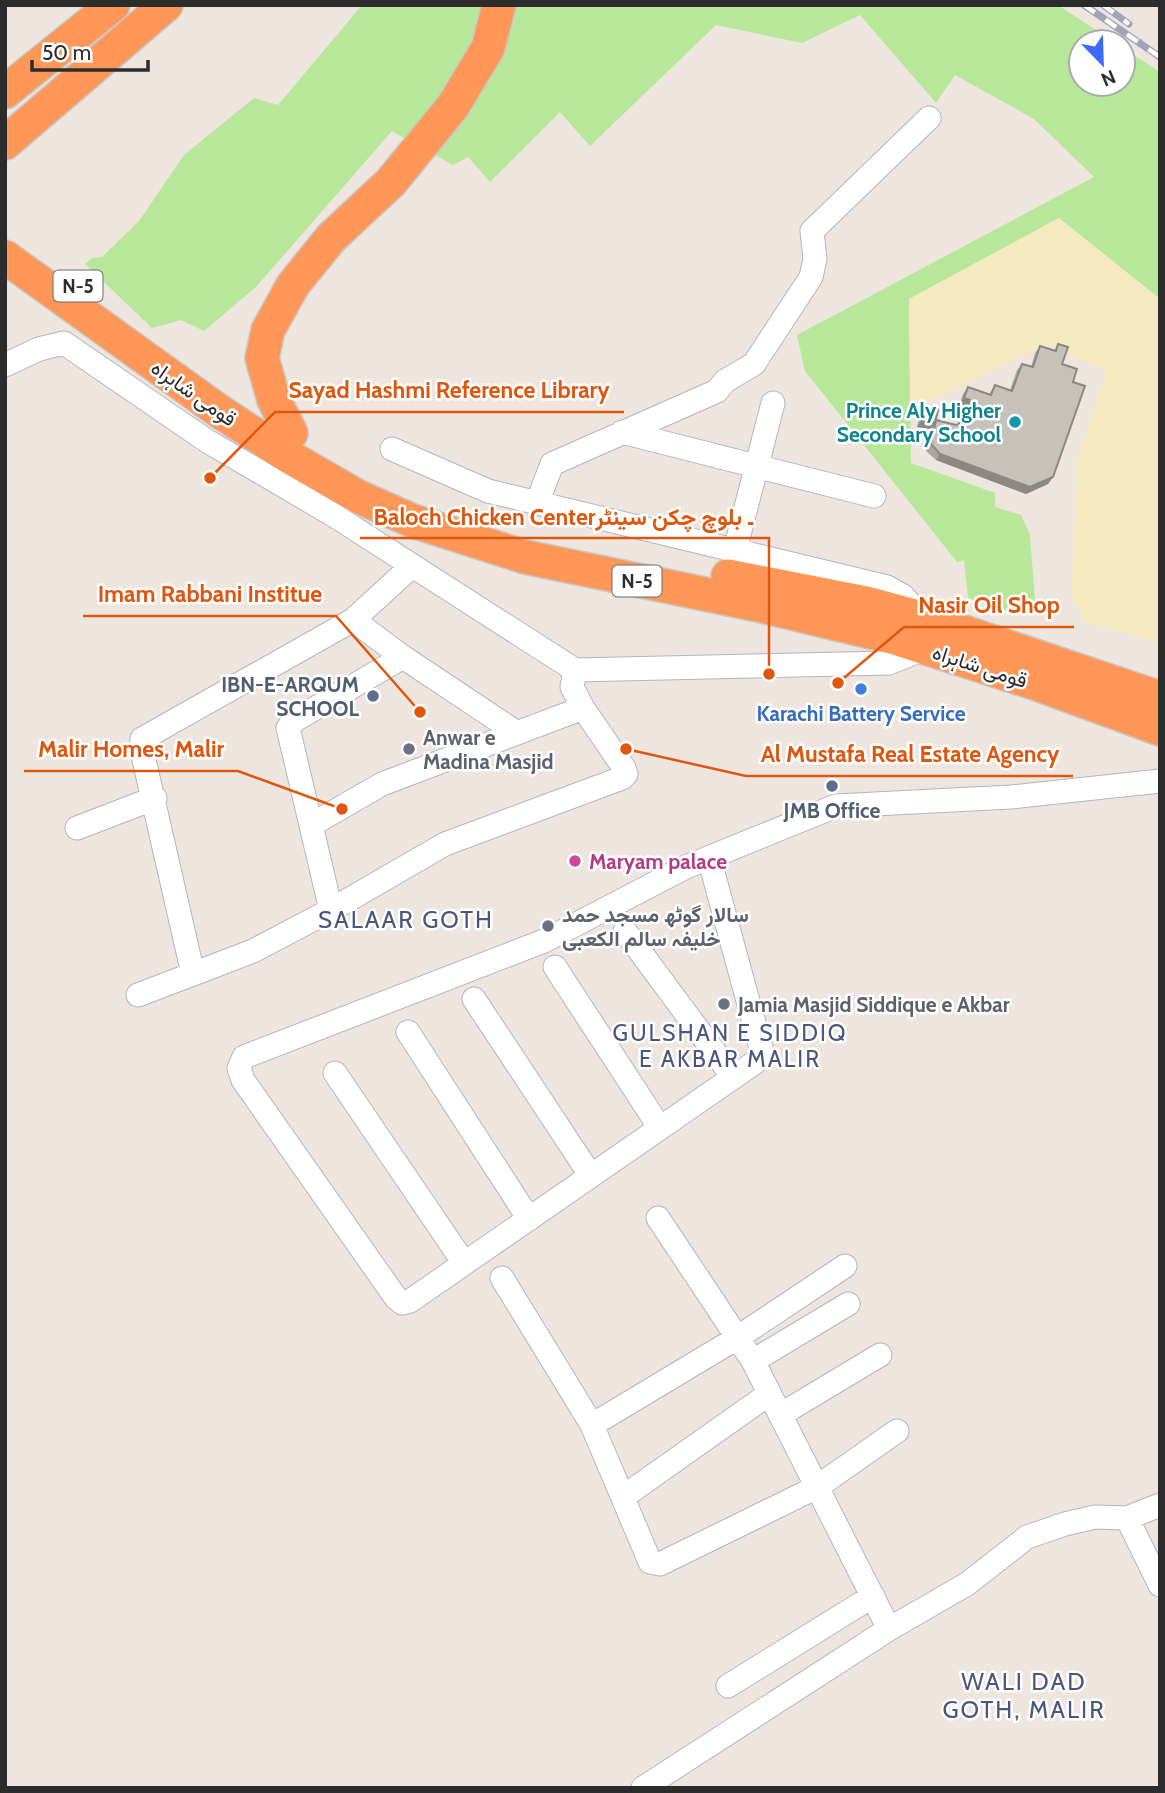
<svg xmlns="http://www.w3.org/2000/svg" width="1165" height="1793" font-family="Cabin,Vazirmatn,sans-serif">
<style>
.green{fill:#b7e798}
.sand{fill:#f4e9bf}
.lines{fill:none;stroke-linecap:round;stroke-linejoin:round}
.minor-casing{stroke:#b2b5c0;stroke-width:25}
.highway-casing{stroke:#c8c8c8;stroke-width:36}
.minor{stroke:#fff;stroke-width:23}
.highway{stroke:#ff9758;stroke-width:33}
.rail-casing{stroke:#a0a4b7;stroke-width:7}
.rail{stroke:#fff;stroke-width:4.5;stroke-dasharray:13;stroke-linecap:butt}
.wall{fill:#aaa69f}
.shaded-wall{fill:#8b8782}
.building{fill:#c6c1b9;stroke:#8b8782;stroke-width:2}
.culture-dot{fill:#0f9aa8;stroke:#fff;stroke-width:2.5}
.shop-dot{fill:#3f7fe0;stroke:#fff;stroke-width:2.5}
.service-dot{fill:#5c6f8a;stroke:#fff;stroke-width:2.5}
.worship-dot{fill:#6b7280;stroke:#fff;stroke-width:2.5}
.hotel-dot{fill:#d1479c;stroke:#fff;stroke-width:2.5}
.labels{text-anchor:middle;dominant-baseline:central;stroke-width:5;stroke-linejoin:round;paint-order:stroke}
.shield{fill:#fff;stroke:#6b6b6b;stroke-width:2}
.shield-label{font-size:19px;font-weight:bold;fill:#2c2c2c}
.street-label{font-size:21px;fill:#2c2c2c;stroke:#fff}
.culture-label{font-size:21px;font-weight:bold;fill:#0d838f;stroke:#fff;text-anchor:end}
.service-label{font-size:21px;font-weight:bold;fill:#4e5e75;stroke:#fff;text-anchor:end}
.shop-label{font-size:21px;font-weight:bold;fill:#366cbe;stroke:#fff}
.worship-label{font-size:21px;font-weight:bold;fill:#5b616d;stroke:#fff;text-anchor:start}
.hotel-label{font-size:21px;font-weight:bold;fill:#b23c85;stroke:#fff;text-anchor:start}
.neighbourhood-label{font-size:23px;letter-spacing:2px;fill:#49567f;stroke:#fff}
.quarter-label{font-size:24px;letter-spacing:2px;fill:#49567f;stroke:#fff}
.leader{fill:none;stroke:#df570e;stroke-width:2.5}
.callout-dot{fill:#df570e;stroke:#fff;stroke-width:2.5}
.callout-label{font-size:23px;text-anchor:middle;font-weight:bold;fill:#df570e;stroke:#fff;stroke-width:5;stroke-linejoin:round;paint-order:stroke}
</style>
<rect width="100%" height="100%" fill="#eee6de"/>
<path class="green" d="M362 5H1058L1114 42H1081V84H1123V48L1160 72V299L1059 218 909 299 911 463 995 493V507L1021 515 1030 535 1035 601 1018 599 1015 613 968 598 964 560 957 562 805 371 797 335 1094 177 1034 119 955 75 936 103 860 15 802 43 716 25 590 146 560 112 490 182 468 157 453 165 392 131 256 287 204 331 181 320 152 328 85 264 92 258 102 257 139 221 184 155 254 98 278 105Z"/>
<path class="sand" d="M1059 218 1160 299V643L1084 622 1071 594 1078 458 1106 371 1045 344 910 411 909 299Z"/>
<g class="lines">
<defs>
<path id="minor" d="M5 365 39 349 64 343 207 441 335 516 575 670 889 663 926 648
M622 432 874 496
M392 449 488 491 887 587 903 596 922 618
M537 503 552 464 717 391 725 381 754 364 811 277 815 259 812 231 929 118
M735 550 773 403
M353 620 403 657 517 733
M403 657 295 720 288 728 331 910 445 844 622 778 626 774 624 768 583 708
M311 825 382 784 583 708 572 687 575 670
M77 828 155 798
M709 858 762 1052 757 1061 410 1301 402 1303 396 1298 243 1080 239 1068 244 1057 544 941 686 867 836 806 1011 797 1160 781
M331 910 253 951 193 974 142 751V739L353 620 412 566
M625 931 733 1077
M555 967 660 1128
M138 995 193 974
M474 999 591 1176
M408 1032 529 1219
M335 1073 464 1263
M658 1218 753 1361 889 1629
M502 1278 592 1425 650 1562 660 1564 817 1487 897 1431
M753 1361 848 1304
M780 1415 880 1355
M592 1425 737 1338 845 1266
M623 1497 769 1394
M1127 1518 1160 1585
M728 1686 873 1596
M643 1788 889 1629 967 1584 1027 1537 1065 1524 1095 1517 1127 1518 1160 1505"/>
<path id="highway" d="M5 92 113 5
M5 143 166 5
M5 257 219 411 286 455 359 497 413 521 525 557 758 605 895 638 1037 684 1160 729
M291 433 274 400 262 358 268 330 293 285 331 238 391 182 453 106 488 48 499 5
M728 576 866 603 922 618 1160 698"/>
</defs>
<use href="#minor" class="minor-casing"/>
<use href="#highway" class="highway-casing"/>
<use href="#minor" class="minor"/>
<use href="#highway" class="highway"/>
<defs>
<path id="rail" d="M1084 5 1160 57
M1103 5 1129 24"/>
</defs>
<use href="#rail" class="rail-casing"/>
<use href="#rail" class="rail"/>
</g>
<path class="wall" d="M1058 344 1062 364 1073 382 1053 477 1048 484 1026 494 936 460 926 451 931 429 917 427 920 414 925 407 936 421 956 425 960 423 965 407 959 405 963 394 968 387 989 394 995 385 1010 390 1017 370 1022 364 1031 367 1035 353 1040 346 1054 351Z"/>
<path class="shaded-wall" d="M964 398 970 400 965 407 959 405Z
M922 420 935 423 931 429 917 427Z
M940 454 1053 477 1048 484 1026 494 936 460Z"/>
<path class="building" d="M1058 344 1068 347 1062 364 1077 369 1073 382 1085 386 1053 477 1030 487 940 454 931 444 936 420 956 425 963 421 970 400 964 398 968 387 991 395 995 385 1012 391 1022 364 1033 367 1040 346 1056 351Z
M925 407 938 410 935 423 922 420Z"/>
<circle class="culture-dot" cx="1015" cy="422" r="7"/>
<circle class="shop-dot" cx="861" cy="689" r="7"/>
<g class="service-dot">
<circle cx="373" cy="696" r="7"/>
<circle cx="832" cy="786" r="7"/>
</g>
<g class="worship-dot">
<circle cx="409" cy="749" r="7"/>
<circle cx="548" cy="926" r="7"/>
<circle cx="724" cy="1004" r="7"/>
</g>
<circle class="hotel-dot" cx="575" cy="861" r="7"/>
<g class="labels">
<g class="shield">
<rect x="53.5" y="270.5" width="49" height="31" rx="5"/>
<rect x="612.5" y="565.5" width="49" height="31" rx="5"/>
</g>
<g class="shield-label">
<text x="78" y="286">N-5</text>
<text x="637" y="581">N-5</text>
</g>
<g class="street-label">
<text transform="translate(194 393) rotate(35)">قومی شاہراہ</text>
<text transform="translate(980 666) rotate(18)">قومی شاہراہ</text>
</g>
<g class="culture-label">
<text x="1001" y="410">Prince Aly Higher<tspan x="1001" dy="24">Secondary School</tspan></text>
</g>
<g class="service-label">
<text x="359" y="684">IBN-E-ARQUM<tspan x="359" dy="24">SCHOOL</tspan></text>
<text x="832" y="810" text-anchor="middle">JMB Office</text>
</g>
<g class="shop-label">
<text x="861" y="713">Karachi Battery Service</text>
</g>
<g class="worship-label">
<text x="423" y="737">Anwar e<tspan x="423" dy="24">Madina Masjid</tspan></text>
<text x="562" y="914">سالار گوٹھ مسجد حمد<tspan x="562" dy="24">خلیفہ سالم الکعبی</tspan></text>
<text x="738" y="1004">Jamia Masjid Siddique e Akbar</text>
</g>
<g class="hotel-label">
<text x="589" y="861">Maryam palace</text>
</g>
<g class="neighbourhood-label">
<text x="730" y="1033">GULSHAN E SIDDIQ<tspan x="730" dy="26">E AKBAR MALIR</tspan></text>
</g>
<g class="quarter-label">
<text x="406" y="919">SALAAR GOTH</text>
<text x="1024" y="1681">WALI DAD<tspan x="1024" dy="28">GOTH, MALIR</tspan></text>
</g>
</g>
<path class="leader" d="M210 478L275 412H624M769 674L769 538H360M420 712L336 616H83M838 683L904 627H1074M342 809L238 771H24M626 749L746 776H1073"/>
<g class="callout-dot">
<circle cx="210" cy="478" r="7"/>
<circle cx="769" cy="674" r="7"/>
<circle cx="420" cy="712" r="7"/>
<circle cx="838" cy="683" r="7"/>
<circle cx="342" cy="809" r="7"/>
<circle cx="626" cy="749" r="7"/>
</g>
<g class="callout-label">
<text x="449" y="398">Sayad Hashmi Reference Library</text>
<text x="564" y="525">Baloch Chicken Center۔ بلوچ چکن سینٹر</text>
<text x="210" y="602">Imam Rabbani Institue</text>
<text x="989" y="613">Nasir Oil Shop</text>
<text x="131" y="757">Malir Homes, Malir</text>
<text x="910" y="762">Al Mustafa Real Estate Agency</text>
</g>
<rect width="1165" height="1793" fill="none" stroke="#2c2c2c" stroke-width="14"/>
<g transform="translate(1102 63) rotate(157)"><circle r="33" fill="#ffffff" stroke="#ababab" stroke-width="2"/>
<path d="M0-5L12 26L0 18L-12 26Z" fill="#3a6aff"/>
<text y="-10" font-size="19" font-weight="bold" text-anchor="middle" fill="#2c2c2c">N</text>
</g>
<path d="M32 60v10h116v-10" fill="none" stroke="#2c2c2c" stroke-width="3.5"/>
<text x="42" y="60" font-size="21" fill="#2c2c2c" stroke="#ffffff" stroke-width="5" paint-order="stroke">50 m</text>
</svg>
